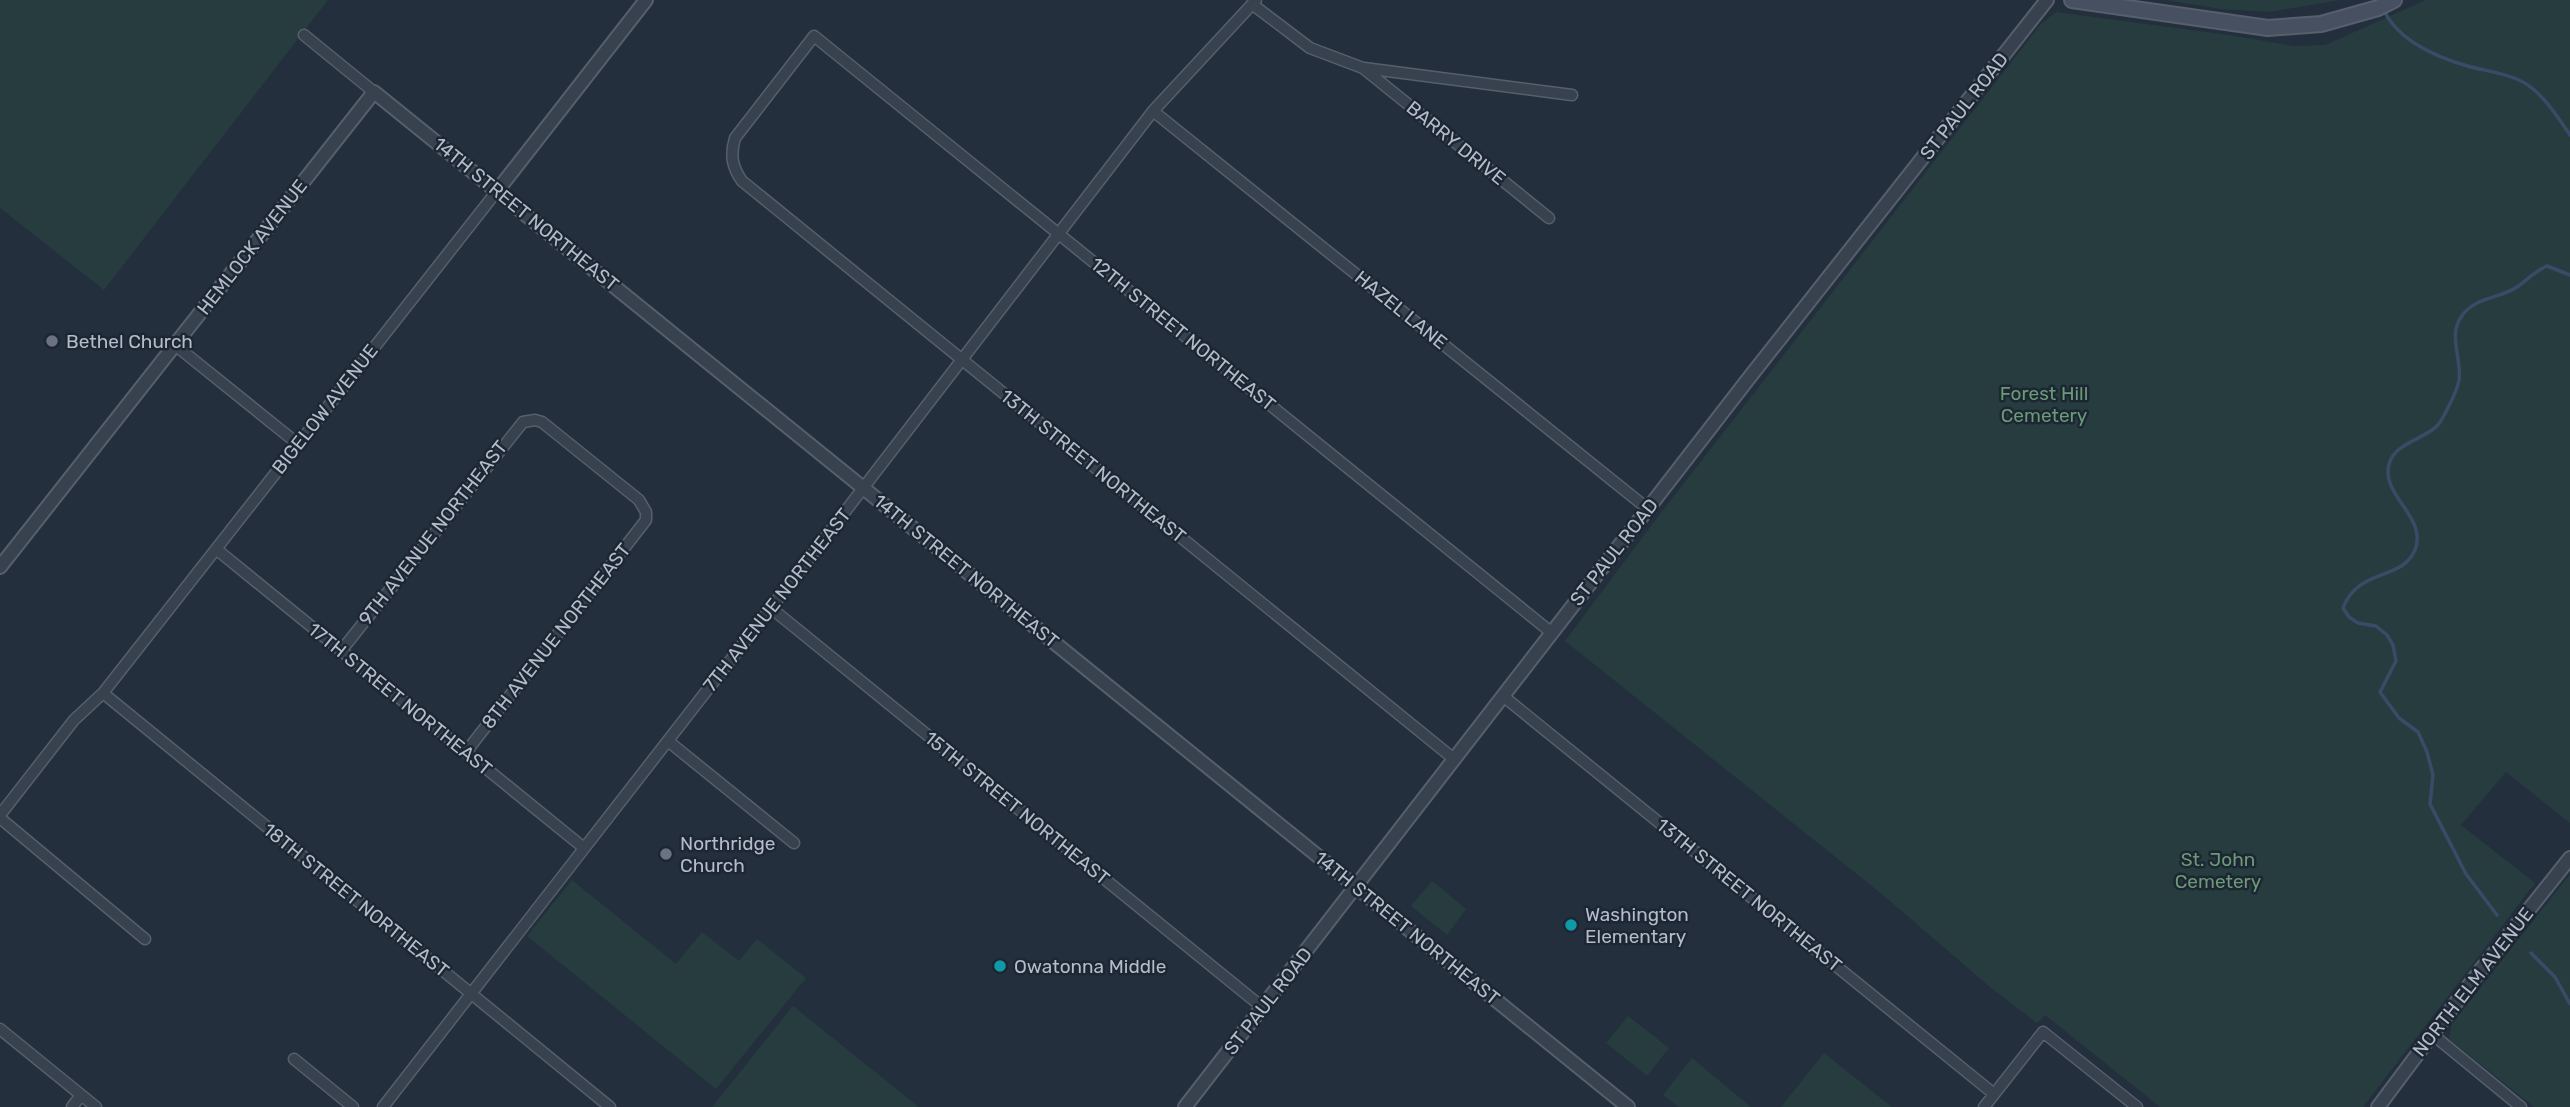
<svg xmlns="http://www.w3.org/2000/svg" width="2570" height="1107" font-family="Rubik,sans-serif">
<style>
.green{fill:#263c3f}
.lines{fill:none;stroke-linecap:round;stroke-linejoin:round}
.stream{stroke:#394c67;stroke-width:3.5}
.minor-casing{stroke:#565f6c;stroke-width:13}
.tertiary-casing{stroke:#565f6c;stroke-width:16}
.secondary-casing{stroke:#565f6c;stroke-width:18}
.minor{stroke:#38414e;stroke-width:10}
.tertiary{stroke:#38414e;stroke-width:12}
.secondary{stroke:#465061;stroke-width:14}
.worship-dot{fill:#6b7280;stroke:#1d2633;stroke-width:2.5}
.culture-dot{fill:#0f9aa8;stroke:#1d2633;stroke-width:2.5}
.labels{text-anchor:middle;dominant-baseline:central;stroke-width:5;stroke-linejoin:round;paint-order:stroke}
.street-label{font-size:19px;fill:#b4bcc9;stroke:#1d2633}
.poi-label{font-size:19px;fill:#b4bcc9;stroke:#1d2633;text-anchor:start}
.park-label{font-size:19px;fill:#6b9a76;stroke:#1d2633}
</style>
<rect width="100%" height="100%" fill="#242f3e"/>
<path class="green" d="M0 0H328L104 290 0 208Z
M2165 0H2341L2269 12 2221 9Z
M2426 0H2570V823L2506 772 2461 825 2535 883 2363 1107H2160L2045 1015 2037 1023 1990 987 1883 895 1565 641 1660 514 2041 24 2056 12 2236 36 2293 46 2325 45Z
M2570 874V1107H2534L2449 1039 2452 1024Z
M572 880 676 964 702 932 739 961 757 939 806 978 716 1089 527 936Z
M1432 881 1466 909 1447 935 1411 906Z
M793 1006 919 1107H712Z
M1628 1016 1669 1048 1647 1076 1606 1043Z
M1824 1053 1892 1107H1781Z
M1692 1058 1751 1107H1679L1663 1095Z"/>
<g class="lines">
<path class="stream" d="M2383 9C2398 41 2438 58 2471 67 2487 71 2504 73 2519 80 2541 90 2557 116 2570 135
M2497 915 2466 874 2430 804 2433 775 2427 752 2418 732 2399 718 2380 692 2396 661 2393 645 2387 635 2376 626 2358 623 2349 617 2343 608C2358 568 2402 581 2415 550 2427 520 2388 499 2388 472 2388 440 2431 441 2442 419 2448 408 2457 392 2459 380 2462 359 2448 336 2461 317 2474 297 2499 299 2517 287 2527 280 2535 271 2547 266L2570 275
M2531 953 2555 977 2570 1004"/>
<defs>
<path id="minor" d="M1252 4 1310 48 1363 68 1549 218
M304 35 374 92
M1364 68 1572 95
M1153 111 1648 509
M175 345 298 444
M216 549 584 848
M771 608 1262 1007
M341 651 523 422 535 420 542 422 639 500 646 512V520L466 752
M103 693 610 1107
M1503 696 1994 1094
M668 741 794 843
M1454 759 742 181C732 167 730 155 735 138L814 36 1552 633
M0 815 74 720 103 693 497 191
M0 818 145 939
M0 1029 96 1107
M2432 1034 2521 1107
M294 1059 353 1107
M72 1107 81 1095
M383 1107 771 608 1153 111 1256 0
M1984 1107 2043 1032 2137 1107"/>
<path id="tertiary" d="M497 191 646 0
M0 567 374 92 1628 1107
M1185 1107 1749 378 2047 0
M2378 1107 2479 972 2570 858"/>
<path id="secondary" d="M2072 0 2268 28 2321 24 2378 8 2394 0"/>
</defs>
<use href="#minor" class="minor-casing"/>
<use href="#tertiary" class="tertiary-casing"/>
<use href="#secondary" class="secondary-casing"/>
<use href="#minor" class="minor"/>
<use href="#tertiary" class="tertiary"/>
<use href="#secondary" class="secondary"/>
</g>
<g class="worship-dot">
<circle cx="52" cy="341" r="7"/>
<circle cx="666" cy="854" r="7"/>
</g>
<g class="culture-dot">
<circle cx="1571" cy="925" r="7"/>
<circle cx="1000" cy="966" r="7"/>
</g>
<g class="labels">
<g class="street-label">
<text transform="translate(1964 106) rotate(-52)">ST PAUL ROAD</text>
<text transform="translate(1456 143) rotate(39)">BARRY DRIVE</text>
<text transform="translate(526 214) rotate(39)">14TH STREET NORTHEAST</text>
<text transform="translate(252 247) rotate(-52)">HEMLOCK AVENUE</text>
<text transform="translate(1401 310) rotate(39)">HAZEL LANE</text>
<text transform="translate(1183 334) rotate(39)">12TH STREET NORTHEAST</text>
<text transform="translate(325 409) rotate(-52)">BIGELOW AVENUE</text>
<text transform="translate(1093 466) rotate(39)">13TH STREET NORTHEAST</text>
<text transform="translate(433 533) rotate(-52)">9TH AVENUE NORTHEAST</text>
<text transform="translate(1614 552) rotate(-52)">ST PAUL ROAD</text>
<text transform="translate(966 571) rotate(39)">14TH STREET NORTHEAST</text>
<text transform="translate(777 600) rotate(-52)">7TH AVENUE NORTHEAST</text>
<text transform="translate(556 636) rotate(-52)">8TH AVENUE NORTHEAST</text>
<text transform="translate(400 699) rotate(39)">17TH STREET NORTHEAST</text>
<text transform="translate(1017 808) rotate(39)">15TH STREET NORTHEAST</text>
<text transform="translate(1749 895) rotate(39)">13TH STREET NORTHEAST</text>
<text transform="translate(356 900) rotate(39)">18TH STREET NORTHEAST</text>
<text transform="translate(1407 928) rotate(39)">14TH STREET NORTHEAST</text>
<text transform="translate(2473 982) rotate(-52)">NORTH ELM AVENUE</text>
<text transform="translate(1268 1001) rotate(-52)">ST PAUL ROAD</text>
</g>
<g class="poi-label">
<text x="66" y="341">Bethel Church</text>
<text x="680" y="843">Northridge<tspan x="680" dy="22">Church</tspan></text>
<text x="1585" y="914">Washington<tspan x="1585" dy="22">Elementary</tspan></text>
<text x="1014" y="966">Owatonna Middle</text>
</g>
<g class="park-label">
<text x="2044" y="393">Forest Hill<tspan x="2044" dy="22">Cemetery</tspan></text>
<text x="2218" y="859">St. John<tspan x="2218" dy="22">Cemetery</tspan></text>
</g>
</g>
</svg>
